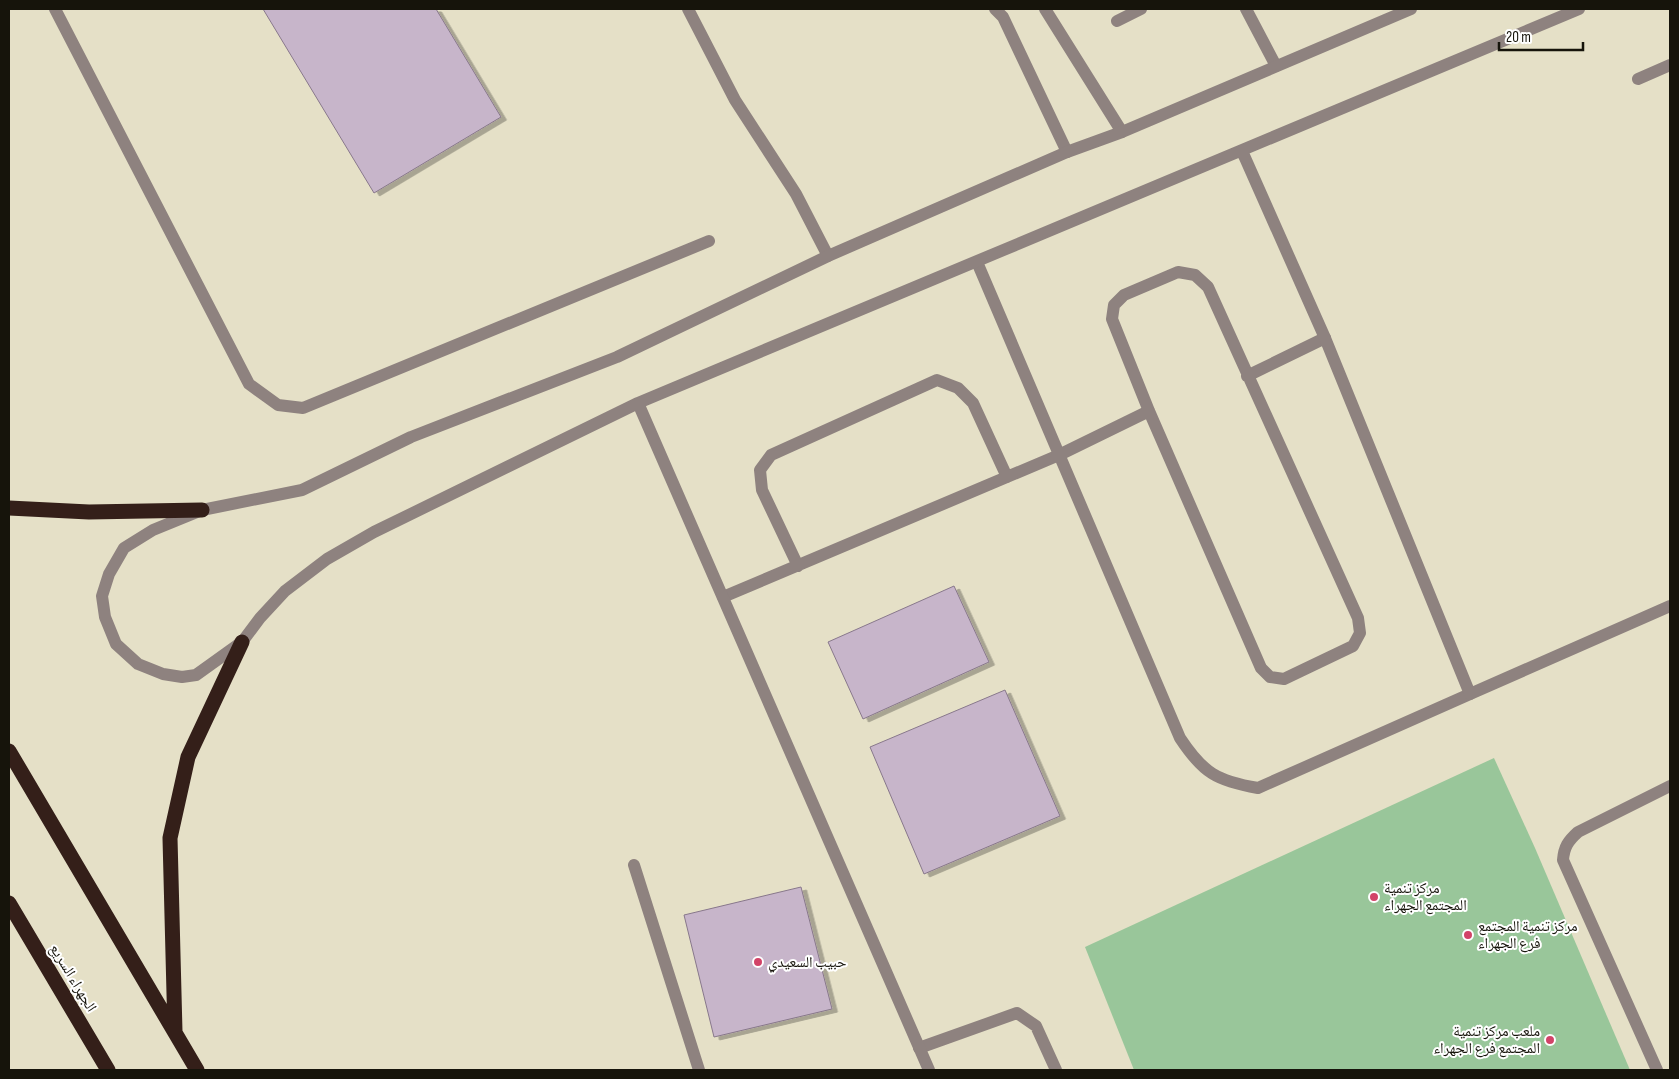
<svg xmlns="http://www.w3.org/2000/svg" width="1679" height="1079" font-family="'Sofia Sans Condensed','Noto Naskh Arabic',sans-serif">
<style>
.green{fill:#99c69a}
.building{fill:#c7b5ca;stroke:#88788b;filter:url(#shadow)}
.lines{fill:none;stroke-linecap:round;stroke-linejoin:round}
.service{stroke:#8e827f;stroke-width:12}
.minor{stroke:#8e827f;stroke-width:12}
.motorway{stroke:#341f19;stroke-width:15}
.poi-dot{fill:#d24368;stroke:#fff;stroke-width:2}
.labels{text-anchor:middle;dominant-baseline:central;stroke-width:4;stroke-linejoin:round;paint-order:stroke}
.poi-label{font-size:15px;fill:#16140b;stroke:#fff;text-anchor:start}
.street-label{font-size:15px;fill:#16140b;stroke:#fff}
</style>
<defs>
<filter id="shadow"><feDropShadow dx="5.5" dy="3" stdDeviation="0" flood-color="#0004"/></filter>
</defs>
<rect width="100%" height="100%" fill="#e5e0c7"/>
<path class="green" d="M1494 758 1535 848 1630 1070H1134L1085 947Z"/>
<path class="building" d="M263 9H436L501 117 374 193Z
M954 586 989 662 863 719 828 642Z
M1005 690 1060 816 924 874 870 747Z
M801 887 832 1009 714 1037 684 915Z"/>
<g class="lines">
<path class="service" d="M55 9 249 384 278 405 303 408 709 241
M688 9 735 100 796 194 828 256
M995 9 1003 17 1067 152
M1045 9 1122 132
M1246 9 1276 66
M1117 21 1141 9
M1638 79 1670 65
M977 262 1180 738C1203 773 1217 781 1258 788L1470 694
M1178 272 1195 275 1208 287 1358 618 1360 633 1353 646 1284 679 1270 677 1261 668 1149 411 1112 319 1114 305 1124 295Z
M1247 376 1325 338
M798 566 762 490 760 470 771 455 937 380 958 388 973 403 1007 477
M723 597 1059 455 1149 411
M634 865 699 1070
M919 1048 1017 1013 1036 1026 1056 1070
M1657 1070 1563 860C1564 847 1568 841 1578 832L1670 786"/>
<path class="minor" d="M1411 9 1122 132 1067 152 828 256 617 357 411 437 302 490 202 510 153 530 124 548 109 574 102 596 105 617 116 644 138 664 163 674 182 677 196 675 242 642 260 618 285 591 327 559 374 532 638 403 1579 9
M1242 151 1325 338 1470 694 1670 606
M638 403 929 1070"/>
<path class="motorway" d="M9 508 89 512 202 510
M9 751 197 1070
M9 903 108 1070
M175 1032 170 838 188 757 242 642"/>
</g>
<g class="poi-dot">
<circle cx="1374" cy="897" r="5"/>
<circle cx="1468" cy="935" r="5"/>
<circle cx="758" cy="962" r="5"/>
<circle cx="1550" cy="1040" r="5"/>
</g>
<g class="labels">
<g class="poi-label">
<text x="1384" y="888">مركز تنمية<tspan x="1384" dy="17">المجتمع الجهراء</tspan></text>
<text x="1478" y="926">مركز تنمية المجتمع<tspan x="1478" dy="17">فرع الجهراء</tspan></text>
<text x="768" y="962">حبيب السعيدي</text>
<text x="1540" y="1031" text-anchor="end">ملعب مركز تنمية<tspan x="1540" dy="17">المجتمع فرع الجهراء</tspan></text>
</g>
<g class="street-label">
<text transform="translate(73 978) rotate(59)">الجهراء السريع</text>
</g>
</g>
<rect width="1679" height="1079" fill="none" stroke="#16140b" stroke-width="20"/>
<path d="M1499 42v8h84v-8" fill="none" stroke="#16140b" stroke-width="2.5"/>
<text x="1506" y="42" font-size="15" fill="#16140b" stroke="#ffffff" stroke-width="4" paint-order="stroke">20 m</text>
</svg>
